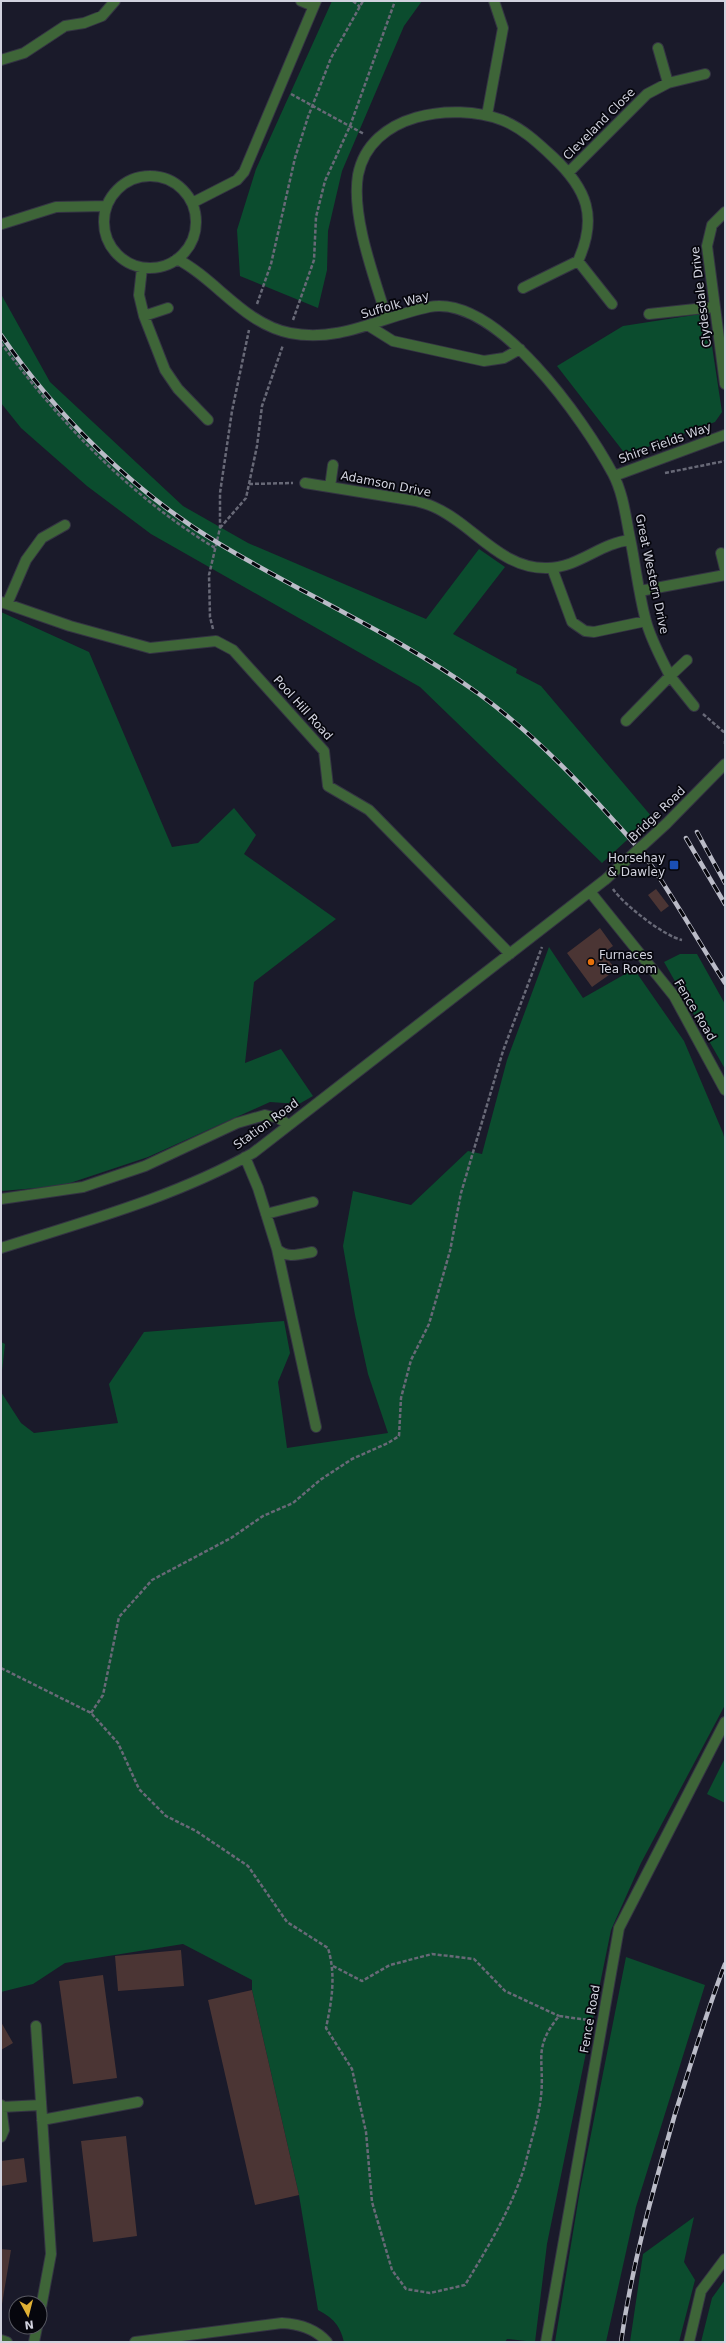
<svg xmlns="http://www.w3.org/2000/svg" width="726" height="2343" font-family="'DejaVu Sans',sans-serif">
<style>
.green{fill:#0b4c2e}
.building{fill:#4b3534}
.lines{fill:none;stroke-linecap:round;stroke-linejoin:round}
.minor-casing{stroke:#343443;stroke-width:12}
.path{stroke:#686977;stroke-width:2.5;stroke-dasharray:4 2;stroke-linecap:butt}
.minor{stroke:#3e6538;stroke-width:10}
.rail-casing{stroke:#babbc7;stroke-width:4.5}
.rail{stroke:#06060d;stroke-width:3;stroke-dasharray:9;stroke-linecap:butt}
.minor-bridge-casing{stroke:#343443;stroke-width:12;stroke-linecap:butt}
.minor-bridge{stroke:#3e6538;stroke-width:10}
.transit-dot{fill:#1a4fb4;stroke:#06060d;stroke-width:1.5}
.food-dot{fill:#e8710a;stroke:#06060d;stroke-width:1.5}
.labels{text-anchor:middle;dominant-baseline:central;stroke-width:3.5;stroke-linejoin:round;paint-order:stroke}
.street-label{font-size:12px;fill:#d1d2de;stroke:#06060d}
.poi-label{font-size:12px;fill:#d1d2de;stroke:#06060d;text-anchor:end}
</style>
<rect width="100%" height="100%" fill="#1a1a2a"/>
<path class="green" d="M332 1H422L404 26 342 171 328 231 327 270 318 308 240 276 237 230 256 169Z
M1 294 50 382 183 506 248 543 426 619 479 549 505 567 453 634 517 669 516 673 541 686 652 817 602 863 420 687 151 534 87 486 21 428 1 403Z
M707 313 722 412 715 422 626 455 557 366 623 326Z
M1 612 89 652 172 847 198 843 234 808 256 835 244 854 336 919 254 982 245 1063 281 1049 313 1096 299 1104 270 1102 148 1157 61 1186 1 1191Z
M549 947 583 998 634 969 684 1041 723 1133 725 1141V1705L641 1863 611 1930 547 2244 535 2342 507 2339 505 2342H344C340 2325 333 2318 318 2310L299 2195 252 1990V1980L183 1944 65 1963 33 1984 1 1992V1392L21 1423 34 1433 118 1423 109 1384 144 1332 284 1321 290 1353 278 1382 287 1448 388 1433 368 1374 355 1315 343 1246 353 1191 411 1205 468 1151 482 1154 507 1060Z
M680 954H697L725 1004V1069L664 962Z
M1 1342 5 1344 1 1380Z
M725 1758V1803L707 1794Z
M626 1957 705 1985 636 2207 606 2342H555L580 2190Z
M694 2217 684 2262 695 2280 679 2342H630L643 2254Z
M725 2280V2342H701L712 2298Z"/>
<path class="building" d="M656 889 669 906 661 912 648 895Z
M600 928 613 946 603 953 616 970 592 987 567 953Z
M181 1950 184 1986 118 1991 115 1956Z
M103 1975 117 2078 73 2084 59 1981Z
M252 1990 299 2195 255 2205 208 2000Z
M1 2022 13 2043 1 2050Z
M126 2136 137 2236 93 2242 81 2141Z
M24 2158 27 2182 1 2186V2161Z
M1 2249 11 2250 2 2304H1Z"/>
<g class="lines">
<defs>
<path id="minor" d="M301 1 313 6
M658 48 668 83
M1 60 24 53 65 26 84 23 102 16 115 1
M487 115 503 28 494 1
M569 172 647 94 668 83 705 74
M104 222a46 46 0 1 1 92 0a46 46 0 1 1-92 0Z
M192 203 237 180 244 172 316 1
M725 212 712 225 707 246 725 384
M2 224 56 207 107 206
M177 259C216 279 244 324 290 333 340 343 381 317 429 307 497 294 585 422 613 474 624 495 626 520 631 543 636 569 639 595 646 621 651 640 661 658 670 676L626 721
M142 268 139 295 144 316
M523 288 578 261 612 304
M168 308 144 316 165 370 178 389 208 420
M649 314 714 307
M387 319C375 279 351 217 358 175 370 113 453 102 502 120 522 128 537 142 553 157 587 189 598 217 578 261
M369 326 393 341 484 361 504 358 520 349
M614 476 725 435
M305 483 416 501C422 503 428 504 434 507 473 524 500 569 547 568 578 568 600 543 630 540
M330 487 333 465
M721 553 725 569
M552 568 572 622 585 631 594 632 646 621
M640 591 725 575
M1 602 70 626 150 648 216 641 233 650 324 751 328 786 369 810 510 954
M7 604 26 560 42 538 65 525
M687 660 670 676 694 706
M666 824 725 764
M591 893 674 996 725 1090
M245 1157 258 1188 277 1249C287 1259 300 1254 312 1252
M1 1199 83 1187 145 1166 237 1123 265 1115 278 1118 289 1125
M266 1214 313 1202
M1 1248C86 1221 175 1197 253 1153L606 879
M277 1249 316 1427
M36 2026 51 2254 40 2313
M1 2105 4 2130 1 2137
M2 2107 41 2105
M42 2120 138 2102
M1 2340 7 2342
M34 2342 37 2327
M135 2342 282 2323C299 2324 315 2328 327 2342
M546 2342 619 1928 725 1722
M689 2342 701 2291 725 2259"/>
</defs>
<use href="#minor" class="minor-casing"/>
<path class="path" d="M353 1 360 7
M291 94 364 134
M257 304 271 264 295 158 308 117 331 58 363 1
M293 320 314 260 316 217 325 181 350 126 395 1
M1 343C60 423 130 496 215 548
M665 473 725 461
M249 484 293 483
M220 528 246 498 257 446 262 406 283 345
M213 629 210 617 209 575 220 528V493L232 411 249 330
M703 714 725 733
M725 744V741
M613 889C624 905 664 936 682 940
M1 1668 91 1713 118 1743 139 1789 166 1816 196 1831 248 1866 287 1922 328 1948C336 1975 332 2000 326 2028L352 2069 366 2132 372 2202 392 2270 406 2289 430 2293 465 2285C488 2247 512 2208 525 2165 530 2144 539 2117 541 2096 545 2060 532 2049 559 2016L588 2020
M91 1713 103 1695 119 1617 152 1580 231 1538 263 1516 293 1503 320 1480 352 1459 388 1443 399 1436 401 1398 411 1360 429 1324 450 1251 461 1193 503 1051 542 947
M333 1966 362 1981 390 1965 432 1954 474 1959 505 1991 559 2016"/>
<use href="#minor" class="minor"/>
<defs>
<path id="rail" d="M1 335C55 414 135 493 218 543 304 595 397 635 479 694 527 729 567 769 606 812 621 829 638 846 651 865 677 903 700 944 725 983
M697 832 725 883
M686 838 725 904
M621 2342C632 2264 653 2190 675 2114 691 2064 706 2013 725 1964"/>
</defs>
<use href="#rail" class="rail-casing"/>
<use href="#rail" class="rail"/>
<defs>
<path id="minor-bridge" d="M606 879 666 824"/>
</defs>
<use href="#minor-bridge" class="minor-bridge-casing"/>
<use href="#minor-bridge" class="minor-bridge"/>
</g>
<rect class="transit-dot" x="669" y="860" width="10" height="10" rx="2"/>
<circle class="food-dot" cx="591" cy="962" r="4"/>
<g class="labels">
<g class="street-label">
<text transform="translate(599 124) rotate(-45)">Cleveland Close</text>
<text transform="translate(701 297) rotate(-97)">Clydesdale Drive</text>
<text transform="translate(395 305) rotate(-16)">Suffolk Way</text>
<text transform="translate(665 443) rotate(-20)">Shire Fields Way</text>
<text transform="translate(386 484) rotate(11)">Adamson Drive</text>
<text transform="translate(652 574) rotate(78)">Great Western Drive</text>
<text transform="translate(303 708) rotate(48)">Pool Hill Road</text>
<text transform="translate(657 814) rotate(-44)">Bridge Road</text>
<text transform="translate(695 1010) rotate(59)">Fence Road</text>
<text transform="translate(266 1124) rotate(-36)">Station Road</text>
<text transform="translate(590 2019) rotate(-80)">Fence Road</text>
</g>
<g class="poi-label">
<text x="665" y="858">Horsehay<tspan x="665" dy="14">&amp; Dawley</tspan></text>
<text x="599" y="955" text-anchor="start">Furnaces<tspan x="599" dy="14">Tea Room</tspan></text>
</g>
</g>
<rect width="726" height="2343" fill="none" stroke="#d1d2de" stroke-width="4"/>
<g transform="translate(28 2315) rotate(173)"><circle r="19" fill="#06060d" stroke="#575861"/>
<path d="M0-3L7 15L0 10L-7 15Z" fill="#e0b034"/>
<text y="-6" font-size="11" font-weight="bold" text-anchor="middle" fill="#d1d2de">N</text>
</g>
</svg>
